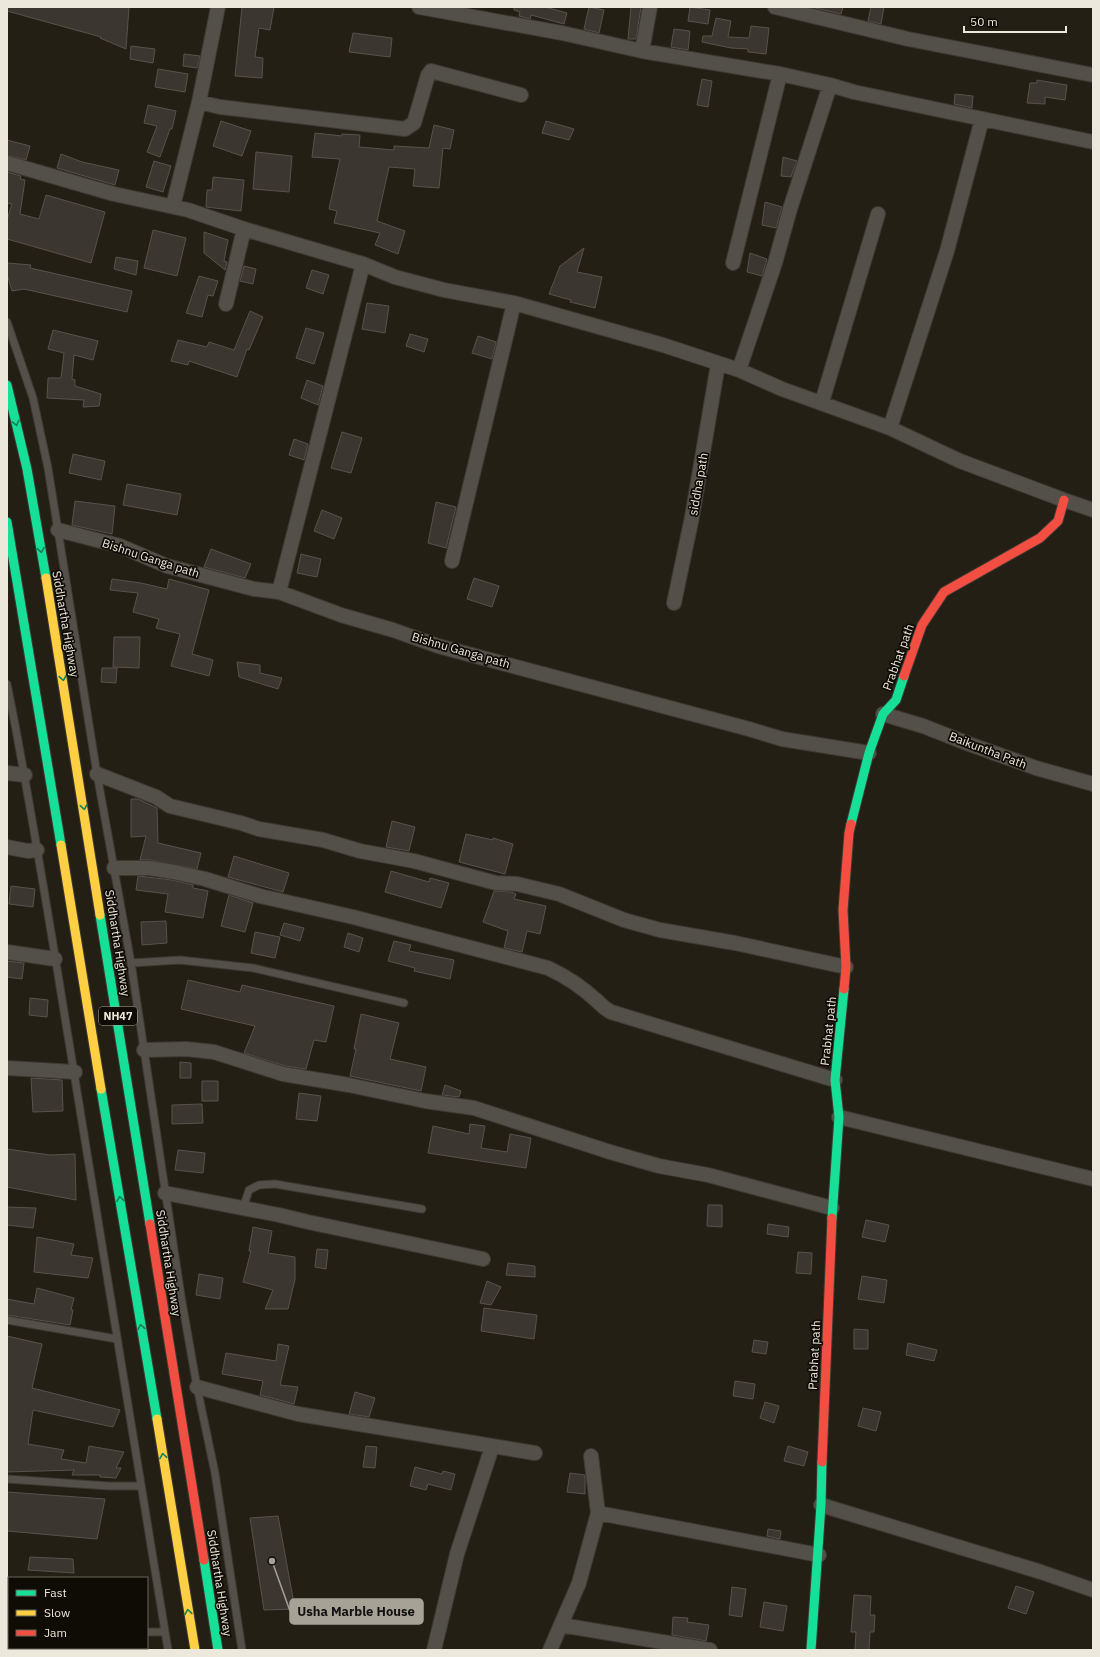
<svg xmlns="http://www.w3.org/2000/svg" width="1100" height="1657" font-family="'IBM Plex Sans',sans-serif">
<style>
.building{fill:#3c3630;stroke:#58524c}
.lines{fill:none;stroke-linecap:round;stroke-linejoin:round}
.lane-casing{stroke:#3d3932;stroke-width:9}
.street-casing{stroke:#3d3932;stroke-width:16}
.fast-casing{stroke:#3d3932;stroke-width:11}
.slow-casing{stroke:#3d3932;stroke-width:11}
.jam-casing{stroke:#3d3932;stroke-width:11}
.lane{stroke:#535049;stroke-width:7}
.street{stroke:#535049;stroke-width:14}
.fast{stroke:#16e098;stroke-width:9}
.slow{stroke:#ffcf43;stroke-width:9}
.jam{stroke:#f24e42;stroke-width:9}
.oneway{stroke:#138156}
.labels{text-anchor:middle;dominant-baseline:central;stroke-width:3.5;stroke-linejoin:round;paint-order:stroke}
.shield{fill:#0f0c05;stroke:#aaa69c;stroke-width:1}
.shield-label{font-size:11px;font-weight:bold;fill:#ede8dc}
.street-label{font-size:12px;fill:#ede8dc;stroke:#0f0c05}
.leader{fill:none;stroke:#a6a296;stroke-width:1.5}
.callout-dot{fill:#a6a296;stroke:#0f0c05;stroke-width:1.5}
.callout{fill:#a6a296;stroke:#a6a296;stroke-width:1.5}
.callout-label{font-size:13px;text-anchor:middle;font-weight:bold;fill:#111}
</style>
<rect width="100%" height="100%" fill="#231f15"/>
<path class="building" d="M7 7H129L126 49 100 38 101 37 7 11Z
M242 7H274L270 30 259 28 255 57 263 58 262 78 235 76Z
M514 7H545L567 13 564 24 531 15 530 19 519 16 520 12 514 10Z
M589 7 604 10 599 33 584 29Z
M631 7H641L636 39H628Z
M690 7 710 10 708 24 688 21Z
M811 7H843L841 14Z
M871 7H884L881 24 868 21Z
M716 18 731 21 728 37 749 38 751 26 769 28 766 54 748 52V49L731 48 702 42 703 36H712Z
M674 29 690 31 688 50 671 47Z
M353 33 392 38 390 57 349 52Z
M131 46 155 49 153 63 130 59Z
M184 54 200 56 197 68 183 66Z
M158 69 188 74 185 92 155 87Z
M702 79 712 81 708 107 697 105Z
M1037 80 1067 85 1065 100 1045 97V104L1027 103 1030 83H1037Z
M955 94 973 96 972 108 954 104Z
M148 105 176 111 172 129H170L160 157 147 152 157 126 144 123Z
M221 121 251 131 242 156 213 146Z
M546 121 574 129 569 140 542 133Z
M434 125 454 130 450 149 443 148 439 188 413 186 415 169 389 167 377 221 405 231 398 254 375 245 380 233 334 223 337 211 329 209 340 159 312 157 315 133 342 136V134L360 135 359 147 394 150V146L429 148Z
M7 140 30 146 26 160 7 155Z
M256 152 292 156 289 192 253 189Z
M61 154 82 162 119 170 115 185 57 168Z
M783 157 797 161 791 177 781 176Z
M154 161 171 166 163 192 146 187Z
M7 172 21 176 20 179 25 180 20 214 39 219 46 195 105 212 91 263 7 239V220L12 204 7 203Z
M213 177 244 180 241 211 206 207 207 190H212Z
M765 202 782 207 776 228 762 225Z
M153 230 186 238 177 276 144 268Z
M204 232 228 240 224 261 227 262 225 270 204 253Z
M584 248 577 272 602 277 595 308 570 302 571 300 549 294 560 266Z
M750 253 767 259 762 276 747 272Z
M116 257 138 261 136 275 114 269Z
M7 263 31 265 30 268 132 291 127 312 24 289 12 291 7 274Z
M244 266 256 269 253 284 240 281Z
M312 270 329 275 323 294 306 288Z
M199 276 218 281 213 296 208 295 202 317 186 313Z
M367 303 389 306 385 333 362 329Z
M250 311 263 317 249 350 247 349 237 377 189 361 188 365 171 361 178 340 207 347 209 342 234 350Z
M306 328 324 333 314 364 296 358Z
M53 330 98 341 93 360 74 355 72 379 75 380V386L101 394 99 406 83 407 84 400 47 398 48 378H61L64 353 48 349Z
M410 334 428 339 424 352 406 346Z
M478 336 496 342 492 359 472 353Z
M307 380 323 386 318 405 301 398Z
M342 432 362 438 351 473 331 468Z
M294 439 308 444 304 460 289 455Z
M73 454 105 461 101 480 69 473Z
M127 484 181 494 177 515 123 505Z
M75 501 115 506 112 534 72 525Z
M436 502 456 507 446 548 428 543Z
M322 510 342 518 334 539 314 531Z
M211 549 251 564 245 578 204 567Z
M301 554 321 559 317 577 297 573Z
M474 578 499 586 492 607 467 599Z
M112 579 141 583 167 589 169 579 209 590 192 654 213 660 209 676 171 666 180 634 156 628 159 619 133 612 138 593 110 590Z
M114 637H140L139 668 113 667Z
M237 662 260 665V673L282 678 278 689 239 677Z
M102 668H117L116 683 101 682Z
M131 799H138L157 808 158 843 201 853 197 869 150 860H140L146 836 131 837Z
M392 821 415 827 409 851 386 847Z
M466 834 493 840V838L513 844 505 874 459 862Z
M234 856 289 873 283 892 228 877Z
M391 871 429 882 430 878 449 883 441 908 385 892Z
M138 876 172 880 193 885V888L208 891 203 918 165 912 168 894 136 890Z
M11 886 35 889 33 907 9 904Z
M494 891 511 892 516 894 514 899 546 906 540 934 527 931 522 952 504 948 508 931 483 922Z
M229 895 253 903 245 932 221 926Z
M166 921 167 943 142 945 141 922Z
M284 923 304 928 300 941 280 935Z
M255 932 280 937 275 958 251 953Z
M348 933 363 938 359 952 344 947Z
M394 941 411 945 409 951 454 960 450 979 414 971 415 968 388 961Z
M7 961 24 963 22 979 7 977Z
M188 980 240 992 242 985 334 1006 326 1042 314 1040 306 1069 285 1066 244 1053 255 1026 181 1009Z
M30 998 48 1000 47 1017 29 1015Z
M361 1014 399 1023 390 1059 426 1067 421 1091 350 1076 356 1049H354Z
M180 1062 191 1063V1078H180Z
M31 1078 62 1080 63 1111 33 1112Z
M202 1081H218V1101H202Z
M445 1085 461 1091 459 1097 442 1095Z
M299 1093 321 1096 317 1121 296 1119Z
M202 1104 203 1123 172 1124V1105Z
M470 1124 485 1126 481 1148 507 1152 510 1134 531 1138 526 1168 428 1153 433 1126 469 1134Z
M7 1149 50 1155 75 1154 76 1200 7 1187Z
M178 1150 205 1153 203 1173 175 1170Z
M708 1205H722V1227L707 1226Z
M7 1207 36 1208 33 1228 7 1225Z
M866 1220 889 1225 885 1242 862 1237Z
M768 1224 789 1227 788 1237 767 1234Z
M253 1227 272 1231 268 1253 295 1257V1279L288 1309H265L273 1290 243 1282 251 1251H249Z
M37 1237 74 1244 71 1255 93 1258 88 1278 34 1272Z
M317 1249 328 1250 326 1269 315 1267Z
M798 1252 812 1253 811 1274 796 1273Z
M508 1263 535 1266V1277L506 1275Z
M199 1274 223 1278 220 1299 196 1295Z
M862 1276 887 1280 884 1303 858 1299Z
M487 1281 501 1287 491 1305 480 1303Z
M37 1288 74 1298 71 1310H73L70 1325 7 1315V1299L34 1304Z
M484 1308 537 1315 534 1339 481 1331Z
M854 1329 868 1330V1349H854Z
M7 1336 42 1344 32 1388 120 1410 113 1427 33 1410 28 1444 64 1450 61 1459 86 1463 89 1446 124 1452 116 1468H121L116 1478 100 1477V1475H72L74 1470 7 1472Z
M754 1340 768 1342 766 1354 752 1352Z
M908 1343 937 1350 934 1361 906 1355Z
M278 1344 289 1346 280 1385 298 1387 294 1404 260 1395 263 1381 222 1374 226 1353 276 1361Z
M735 1381 755 1384 753 1399 733 1396Z
M355 1392 375 1398 369 1417 349 1414Z
M765 1402 779 1406 774 1423 760 1418Z
M863 1408 881 1412 876 1431 858 1426Z
M366 1446 377 1447 375 1468 363 1467Z
M788 1446 808 1452 804 1466 784 1461Z
M415 1467 442 1474 443 1471 455 1474 451 1490 428 1484 426 1490 410 1486Z
M570 1473 585 1475V1494L567 1492Z
M7 1492 105 1499 97 1539 7 1531Z
M278 1516 295 1609 264 1610 250 1518Z
M768 1529 781 1531 780 1539 767 1536Z
M30 1557 73 1559 74 1573 28 1570Z
M1016 1586 1034 1592 1026 1614 1008 1608Z
M732 1587 746 1589 742 1617 729 1615Z
M854 1595 871 1596 870 1615H875L874 1632H870L869 1650H855L856 1632H851Z
M764 1602 787 1606 783 1631 760 1627Z
M673 1617 688 1618 687 1622 709 1625 706 1641 672 1635Z"/>
<g class="lines">
<defs>
<path id="lane" d="M7 322 33 398 48 468 97 774 131 963 181 1296 197 1387 215 1473 242 1650
M7 684C25 772 39 861 54 950 93 1183 129 1417 168 1650
M131 963 180 960 253 968 404 1003
M243 1208 249 1190 259 1185 275 1184 422 1209
M7 1320 117 1339
M7 1479 109 1486H140
M7 1631H9
M147 1632H165"/>
<path id="street" d="M419 7 562 33 642 51 780 74 830 85 854 92 1093 142
M775 7 908 39 1093 75
M642 51 650 7
M199 102 220 107 405 129 414 123 428 75 431 71 521 95
M7 163 114 194 188 210 244 229 363 264 395 277 444 290 514 303 663 345 739 370 782 389 890 428 960 461 1064 500 1093 510
M173 206 199 102 218 7
M733 263 780 74
M226 304 244 229
M739 370 775 263 790 209 830 85
M822 402 878 214
M890 428 947 251 982 119
M58 530 120 546 167 566 254 589 279 592 341 615 393 630 438 646 749 729 782 739 869 753
M452 561 514 303
M279 592 363 264
M674 603 692 517 718 364
M883 714 923 726 969 744 1036 768 1093 784
M7 773 25 775
M97 774 156 797 170 806 241 823 259 829 323 840 360 851 414 861 496 883 517 884 559 894 624 920 660 930 735 943 846 967
M7 847 28 851 37 850
M114 868H149L174 872 205 879 260 896 353 917 548 968C565 976 582 987 596 1000 602 1005 603 1008 611 1012L835 1080
M7 952 55 959
M144 1050 186 1049 214 1052 283 1074 349 1085 425 1101 474 1108 610 1152 659 1166 708 1175 832 1208
M7 1068 75 1072
M839 1117 1093 1179
M165 1193 279 1215 308 1222 483 1259
M197 1387 298 1414 535 1453
M821 1505 1041 1572 1093 1590
M598 1513 819 1555
M561 1625 710 1650
M434 1650 457 1554 492 1447
M550 1650 579 1583 598 1513 591 1456"/>
<path id="fast" d="M7 385 27 469 46 578
M7 522 61 845
M851 824 869 753 883 714 896 700 904 676
M100 915 150 1224
M101 1089 157 1419
M832 1218 839 1117 835 1080 844 989
M204 1560 218 1650
M811 1650 821 1505 822 1462"/>
<path id="slow" d="M46 578 100 915
M61 845 101 1089
M157 1419 195 1650"/>
<path id="jam" d="M904 676 922 625 944 592 1040 538 1058 521 1064 500
M844 989 846 967 843 910 849 833 851 824
M150 1224 204 1560
M822 1462 832 1218"/>
</defs>
<use href="#lane" class="lane-casing"/>
<use href="#street" class="street-casing"/>
<use href="#fast" class="fast-casing"/>
<use href="#slow" class="slow-casing"/>
<use href="#jam" class="jam-casing"/>
<use href="#lane" class="lane"/>
<use href="#street" class="street"/>
<use href="#fast" class="fast"/>
<use href="#slow" class="slow"/>
<use href="#jam" class="jam"/>
</g>
<defs><path id="oneway-chevron" d="M-2-3.5L2.5 0L-2 3.5" fill="none" stroke-width="1.6" stroke-linecap="round" stroke-linejoin="round"/></defs>
<g class="oneway">
<use href="#oneway-chevron" transform="translate(16 423) rotate(76)"/>
<use href="#oneway-chevron" transform="translate(41 550) rotate(80)"/>
<use href="#oneway-chevron" transform="translate(63 678) rotate(81)"/>
<use href="#oneway-chevron" transform="translate(84 807) rotate(81)"/>
<use href="#oneway-chevron" transform="translate(120 1199) rotate(-99)"/>
<use href="#oneway-chevron" transform="translate(141 1327) rotate(-99)"/>
<use href="#oneway-chevron" transform="translate(163 1456) rotate(-99)"/>
<use href="#oneway-chevron" transform="translate(188 1612) rotate(-99)"/>
</g>
<g class="labels">
<rect class="shield" x="99" y="1007" width="38" height="18" rx="3"/>
<g class="shield-label">
<text x="118" y="1016">NH47</text>
</g>
<g class="street-label">
<text transform="translate(698 484) rotate(-80)">siddha path</text>
<text transform="translate(151 558) rotate(18)">Bishnu Ganga path</text>
<text transform="translate(66 624) rotate(80)">Siddhartha Highway</text>
<text transform="translate(461 650) rotate(16)">Bishnu Ganga path</text>
<text transform="translate(898 657) rotate(-70)">Prabhat path</text>
<text transform="translate(988 750) rotate(21)">Baikuntha Path</text>
<text transform="translate(118 943) rotate(81)">Siddhartha Highway</text>
<text transform="translate(828 1031) rotate(-84)">Prabhat path</text>
<text transform="translate(169 1263) rotate(81)">Siddhartha Highway</text>
<text transform="translate(814 1355) rotate(-87)">Prabhat path</text>
<text transform="translate(220 1583) rotate(81)">Siddhartha Highway</text>
</g>
</g>
<path class="leader" d="M272 1561L290 1611"/>
<circle class="callout-dot" cx="272" cy="1561" r="4"/>
<rect class="callout" x="290" y="1599" width="133" height="25" rx="4"/>
<g class="callout-label">
<text x="356" y="1616">Usha Marble House</text>
</g>
<rect width="1100" height="1657" fill="none" stroke="#ede8dc" stroke-width="16"/>
<rect x="8" y="1577" width="140" height="72" fill="#0f0c05" stroke="#68645b"/>
<rect x="16" y="1590" width="20" height="6" fill="#16e098" stroke="#68645b"/>
<text x="44" y="1597" font-size="12" fill="#ede8dc">Fast</text>
<rect x="16" y="1610" width="20" height="6" fill="#ffcf43" stroke="#68645b"/>
<text x="44" y="1617" font-size="12" fill="#ede8dc">Slow</text>
<rect x="16" y="1630" width="20" height="6" fill="#f24e42" stroke="#68645b"/>
<text x="44" y="1637" font-size="12" fill="#ede8dc">Jam</text>
<path d="M964 26v6h102v-6" fill="none" stroke="#ede8dc" stroke-width="2"/>
<text x="970" y="26" font-size="12" fill="#ede8dc" stroke="#0f0c05" stroke-width="3" paint-order="stroke">50 m</text>
</svg>
